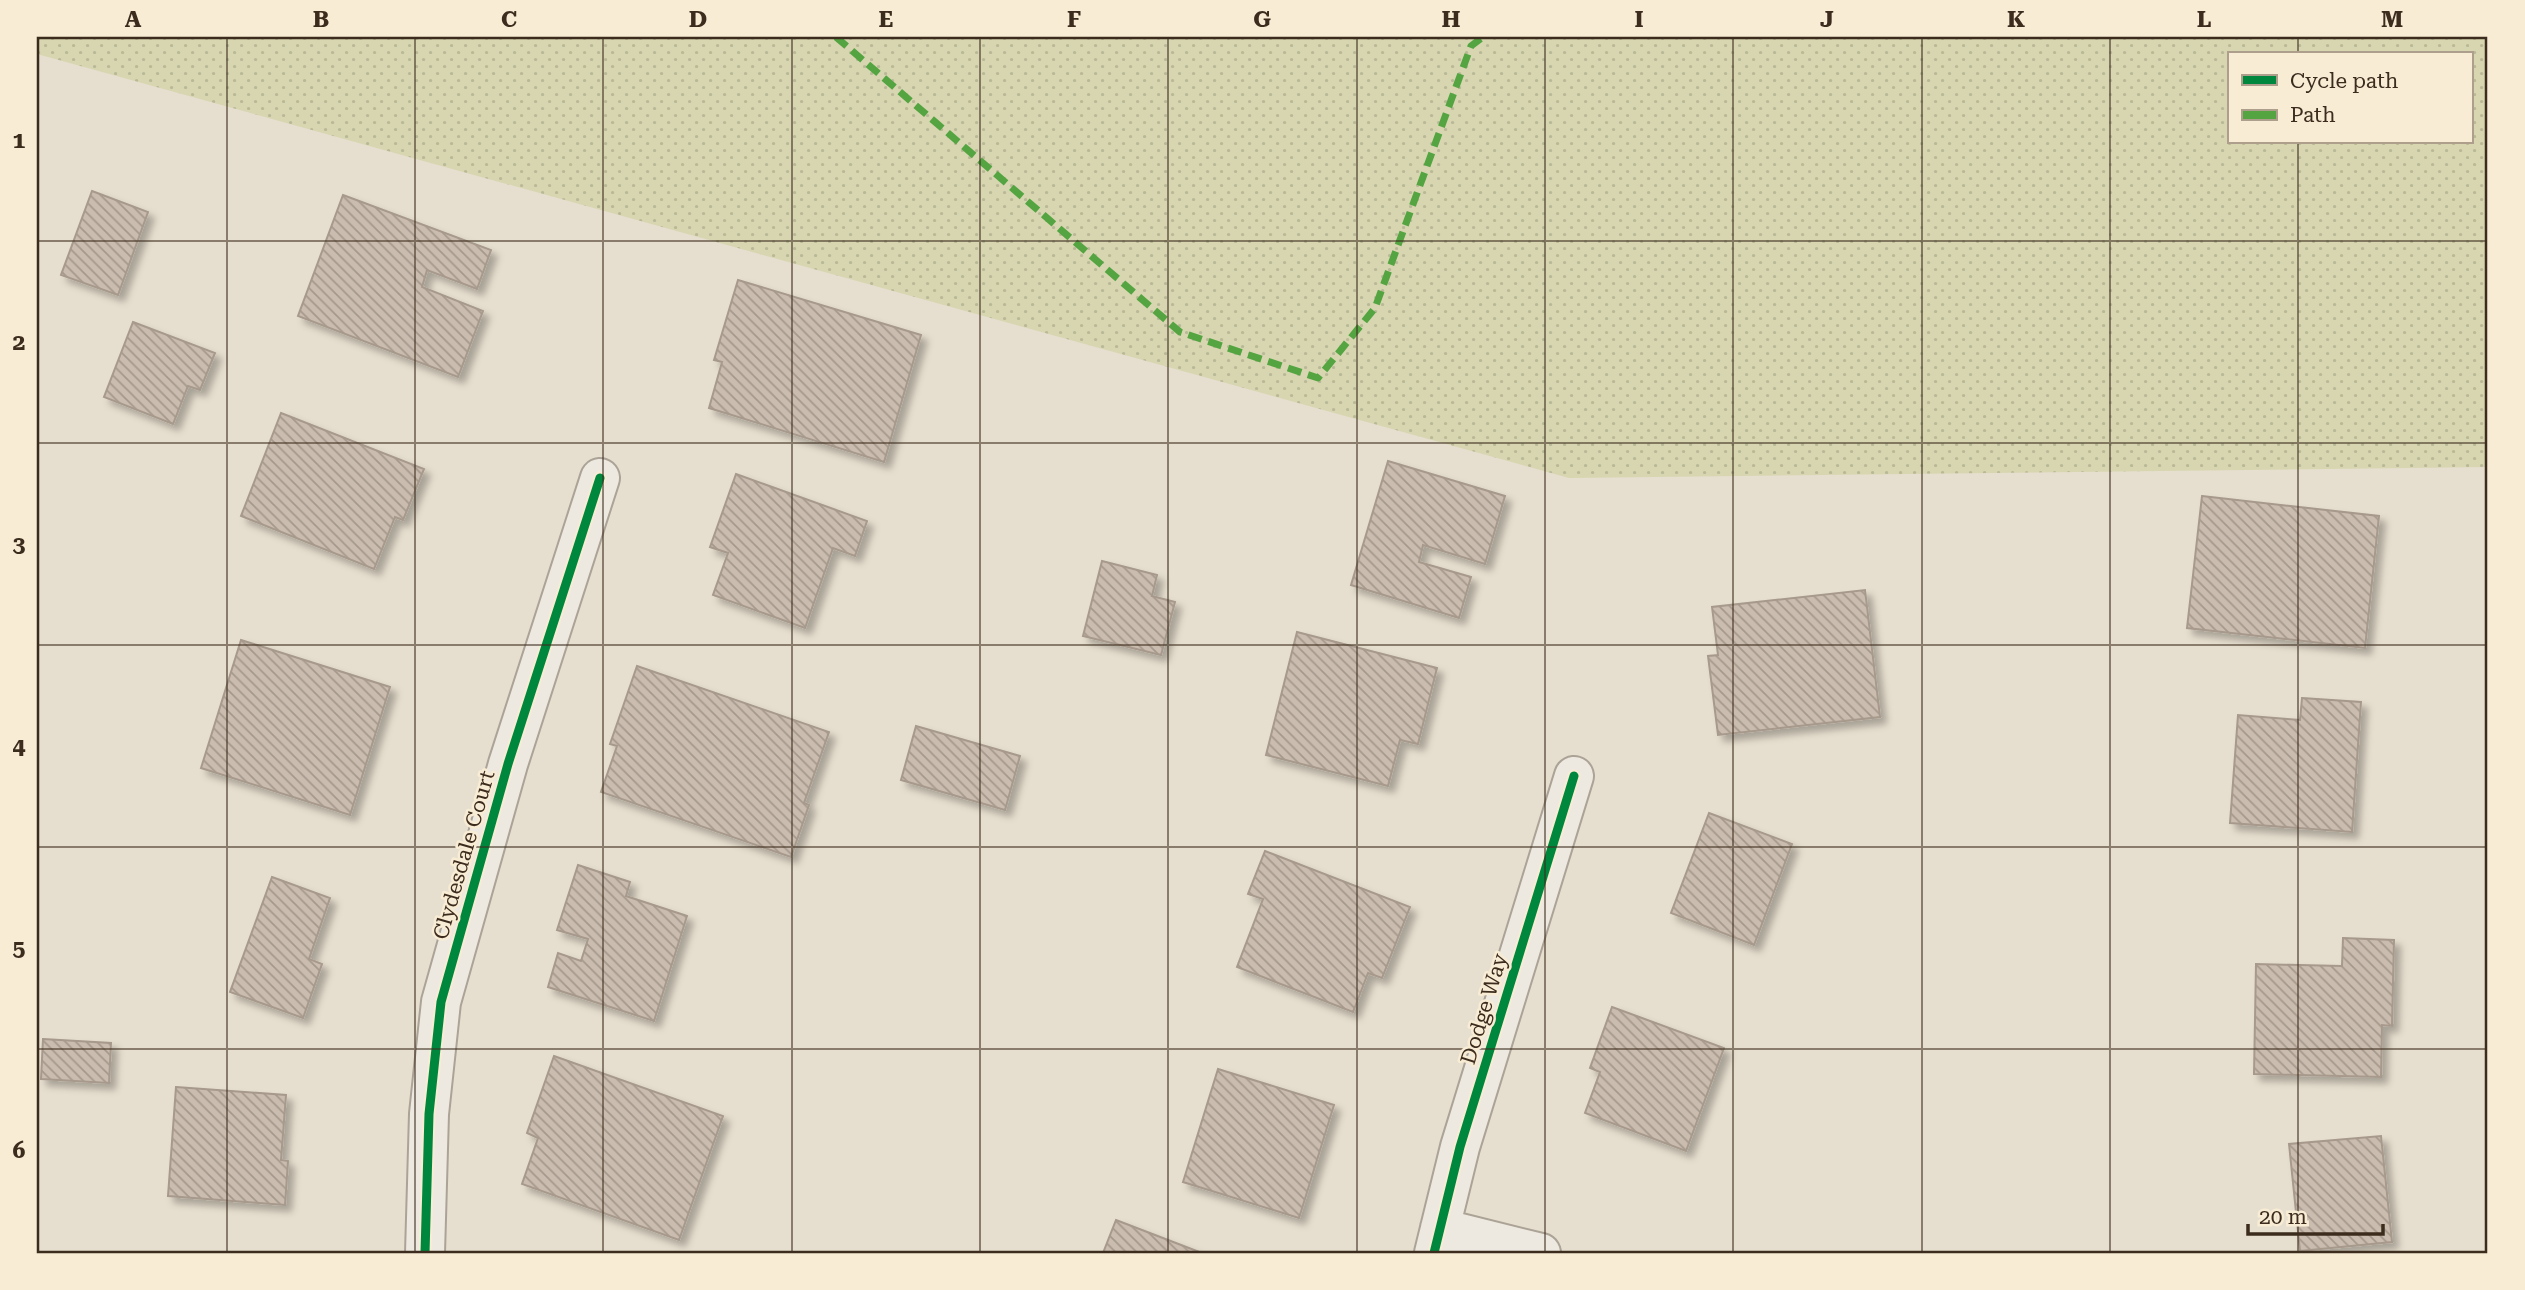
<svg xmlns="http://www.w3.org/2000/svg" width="2525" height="1290" font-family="'Roboto Serif',serif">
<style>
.grass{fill:url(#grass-dots);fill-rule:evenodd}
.building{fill:url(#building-back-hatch);stroke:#a79a8d;stroke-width:2;filter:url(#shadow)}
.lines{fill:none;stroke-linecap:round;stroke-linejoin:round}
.minor-casing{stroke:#aca397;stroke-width:42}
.minor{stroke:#eee9e0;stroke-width:38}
.quiet{stroke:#54a441;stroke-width:7;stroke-dasharray:14 7;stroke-linecap:butt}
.cycleway-casing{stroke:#f8ecd4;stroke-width:13}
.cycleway{stroke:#00873e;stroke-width:9}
.grid{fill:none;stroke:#3c2c1e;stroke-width:2;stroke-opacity:0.55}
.labels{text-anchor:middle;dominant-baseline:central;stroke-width:5;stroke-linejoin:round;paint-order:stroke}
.street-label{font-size:21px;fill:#3c2c1e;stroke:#f8ecd4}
.neatline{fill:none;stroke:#3c2c1e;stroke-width:2.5}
.grid-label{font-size:23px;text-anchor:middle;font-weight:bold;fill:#3c2c1e}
</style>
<defs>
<pattern id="grass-dots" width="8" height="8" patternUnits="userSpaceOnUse" patternTransform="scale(1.75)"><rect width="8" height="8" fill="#d7d6b0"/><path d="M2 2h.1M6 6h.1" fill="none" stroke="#b9b897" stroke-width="1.8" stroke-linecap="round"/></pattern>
<pattern id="building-back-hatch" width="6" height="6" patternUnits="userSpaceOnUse" patternTransform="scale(1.75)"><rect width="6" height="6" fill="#cabcae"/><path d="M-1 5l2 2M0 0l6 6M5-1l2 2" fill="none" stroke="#a5998d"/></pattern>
<filter id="shadow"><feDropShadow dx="6" dy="6" stdDeviation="3.5" flood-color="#0004"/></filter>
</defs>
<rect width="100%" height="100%" fill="#e6dece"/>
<path class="grass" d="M37 37H2488V467L1569 478 37 54ZM2229 54H2471V142H2229Z"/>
<path class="building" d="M92 191 148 212 118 295 61 275Z
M343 195 491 250 477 289 427 270 422 287 483 311 458 377 298 316Z
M738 280 921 335 884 462 709 408 722 362 714 360Z
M133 322 215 353 200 390 188 386 173 424 104 397Z
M281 413 424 469 403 520 395 517 374 569 241 516Z
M1388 461 1505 496 1485 564 1423 545 1419 562 1471 577 1459 618 1351 585Z
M736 474 867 521 855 556 833 548 805 628 713 595 728 553 710 547Z
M2202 496 2379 516 2365 648 2187 628Z
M1102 561 1157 575 1152 596 1175 602 1161 655 1083 636Z
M1865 590 1880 717 1718 735 1708 656 1718 655 1712 607Z
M1297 632 1437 668 1418 744 1400 740 1388 786 1266 755Z
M241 640 390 687 350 815 201 768Z
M637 666 829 732 804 803 809 805 791 857 601 792 617 746 610 744Z
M2302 698 2361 702 2352 832 2230 823 2238 715 2300 720Z
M916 726 1020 756 1005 810 901 780Z
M1709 813 1792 844 1754 945 1671 913Z
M1265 851 1410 907 1382 978 1368 973 1353 1012 1237 967 1263 899 1248 894Z
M578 865 630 882 626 896 687 916 654 1021 548 987 558 953 581 961 588 939 557 930Z
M272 877 330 898 309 959 322 964 303 1018 230 992Z
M2343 938 2394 940 2392 1026 2382 1025 2381 1077 2254 1074 2256 964 2342 966Z
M1612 1007 1724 1048 1686 1151 1585 1113 1600 1072 1590 1068Z
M43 1039 111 1043 109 1083 41 1079Z
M554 1056 723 1116 679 1240 522 1184 538 1138 527 1133Z
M1218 1069 1334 1105 1299 1218 1183 1182Z
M176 1087 286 1095 281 1160 288 1161 285 1205 168 1196Z
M2381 1136 2392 1242 2300 1251 2289 1144Z
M1116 1220 1202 1253H1103Z"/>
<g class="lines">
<defs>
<path id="minor" d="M1440 1228 1541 1253
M425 1253 429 1114 441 1002 508 764 600 478
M1434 1253 1460 1147 1574 776"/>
</defs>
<use href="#minor" class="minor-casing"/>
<use href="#minor" class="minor"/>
<path class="quiet" d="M836 37 1180 332 1318 378 1375 308 1471 46 1483 37"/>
<defs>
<path id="cycleway" d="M425 1253 429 1114 441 1002 508 764 600 478
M1434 1253 1460 1147 1574 776"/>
</defs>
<use href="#cycleway" class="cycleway-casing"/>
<use href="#cycleway" class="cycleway"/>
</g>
<path class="grid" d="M227 37V1253M415 37V1253M603 37V1253M792 37V1253M980 37V1253M1168 37V1253M1357 37V1253M1545 37V1253M1733 37V1253M1922 37V1253M2110 37V1253M2298 37V54M2298 142V1253M37 241H2488M37 443H2488M37 645H2488M37 847H2488M37 1049H2488"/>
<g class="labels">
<g class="street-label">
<text transform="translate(464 855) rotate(-74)">Clydesdale Court</text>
<text transform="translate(1484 1009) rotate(-73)">Dodge Way</text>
</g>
</g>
<rect width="2525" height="1290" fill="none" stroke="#f8ecd4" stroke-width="77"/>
<rect x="2228" y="52" width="245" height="91" fill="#f8ecd4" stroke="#ad9f8b" stroke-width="2"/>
<rect x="2242" y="75" width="35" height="10" fill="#00873e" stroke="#ad9f8b" stroke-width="2"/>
<text x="2290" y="88" font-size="21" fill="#3c2c1e">Cycle path</text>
<rect x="2242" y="110" width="35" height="10" fill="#54a441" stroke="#ad9f8b" stroke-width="2"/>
<text x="2290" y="122" font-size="21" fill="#3c2c1e">Path</text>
<path d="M2248 1224v10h135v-10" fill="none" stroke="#3c2c1e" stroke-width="3.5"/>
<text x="2259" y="1224" font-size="21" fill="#3c2c1e" stroke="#f8ecd4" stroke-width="5" paint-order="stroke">20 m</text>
<rect x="38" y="38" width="2448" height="1214" class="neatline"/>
<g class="grid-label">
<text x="133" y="27">A</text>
<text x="321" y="27">B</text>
<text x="509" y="27">C</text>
<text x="698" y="27">D</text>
<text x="886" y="27">E</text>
<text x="1074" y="27">F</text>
<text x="1262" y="27">G</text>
<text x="1451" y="27">H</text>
<text x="1639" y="27">I</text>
<text x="1827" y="27">J</text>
<text x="2016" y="27">K</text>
<text x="2204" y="27">L</text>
<text x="2392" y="27">M</text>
<text x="19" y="148">1</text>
<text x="19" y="350">2</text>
<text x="19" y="552">3</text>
<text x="19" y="754">4</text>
<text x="19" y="956">5</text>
<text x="19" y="1158">6</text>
</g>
</svg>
